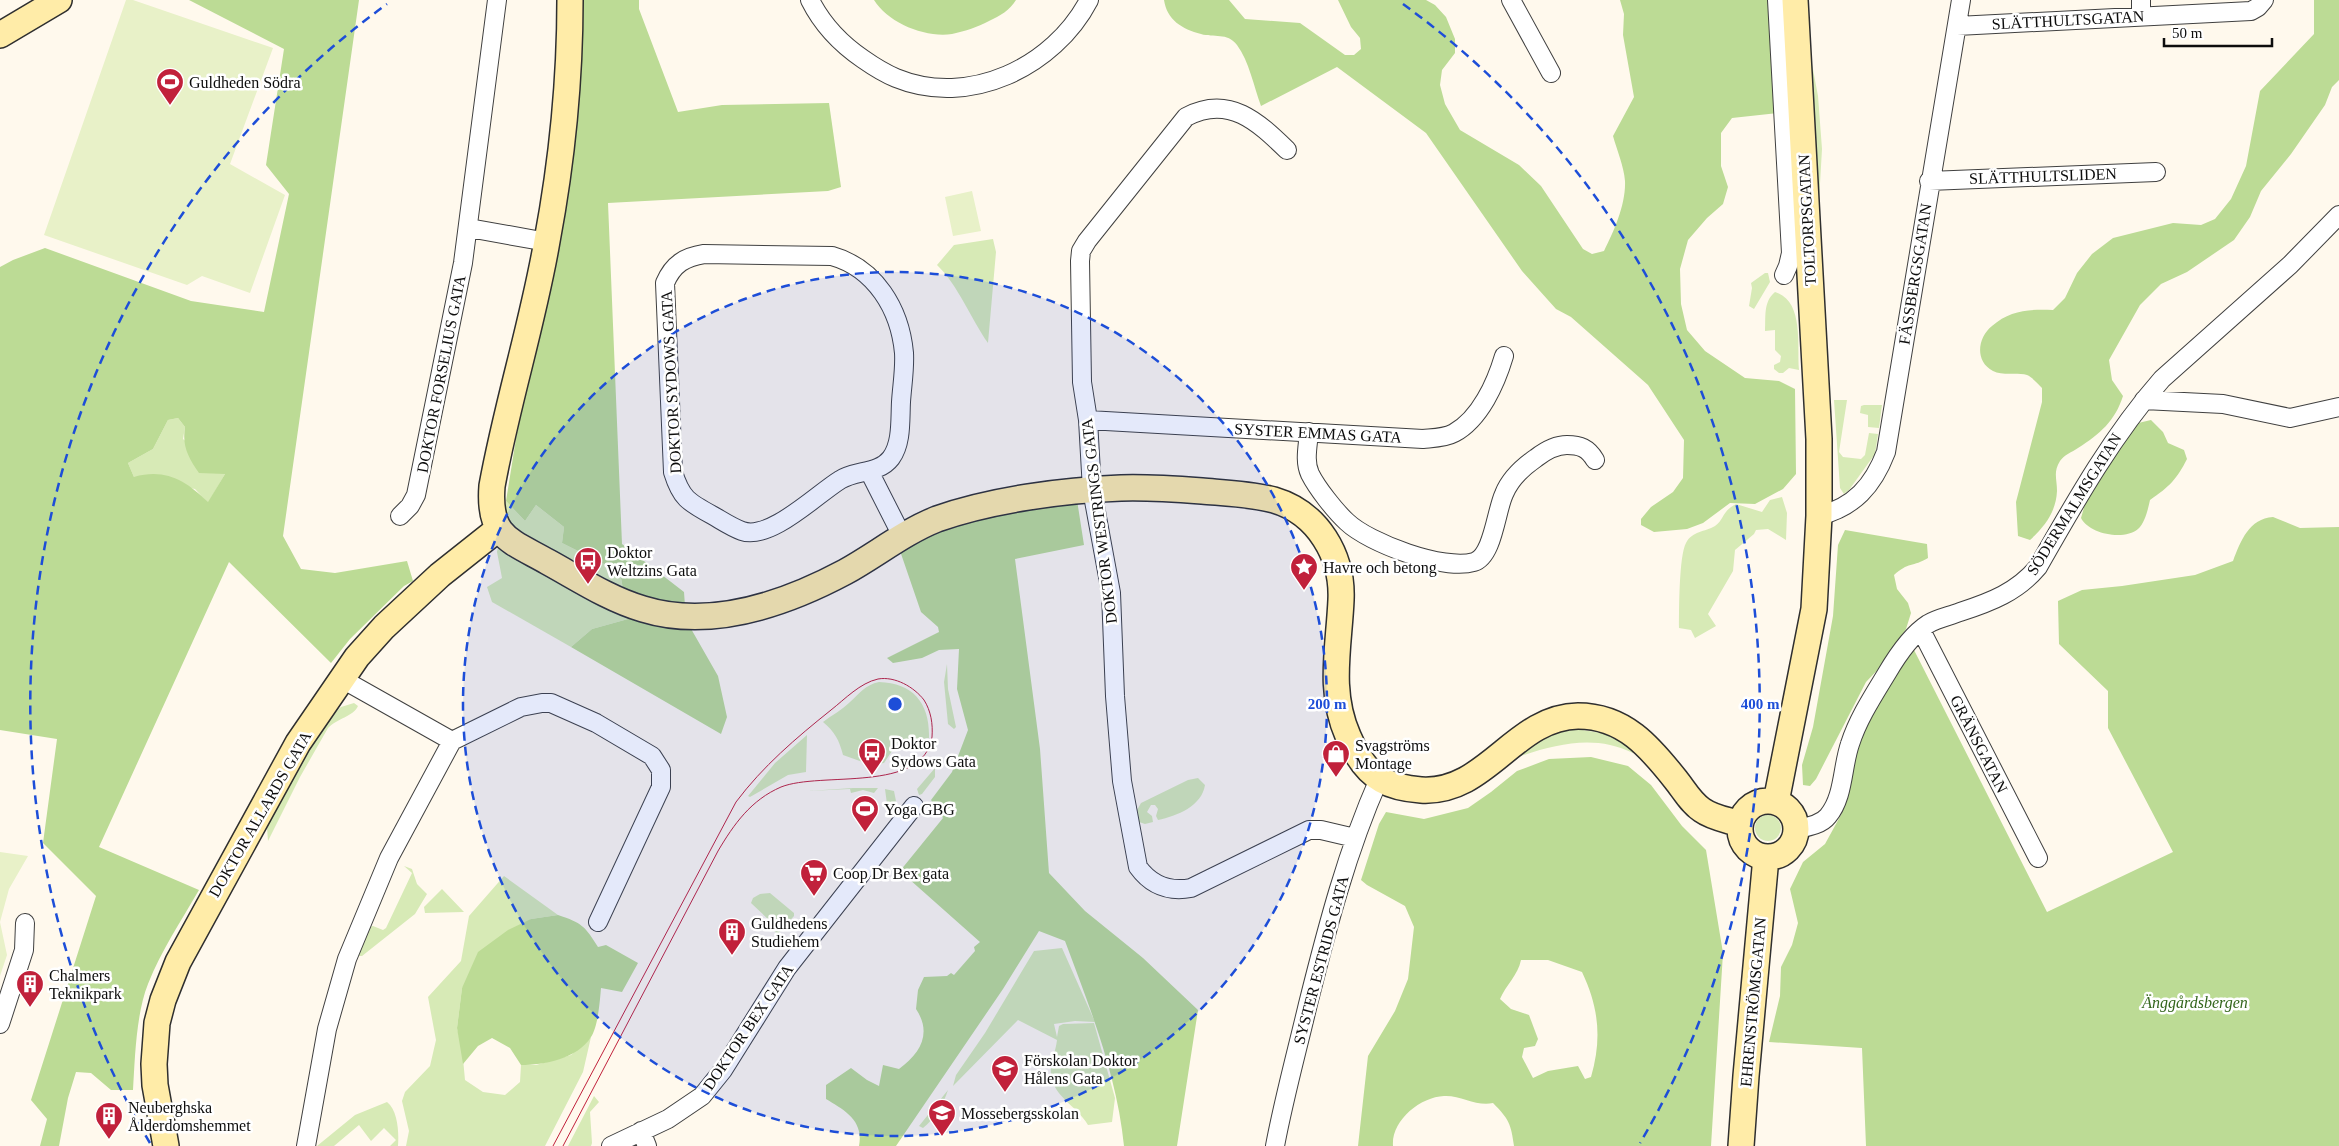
<svg xmlns="http://www.w3.org/2000/svg" width="2339" height="1146" font-family="'Times New Roman',serif">
<style>
.green{fill:#d7eab6}
.forest{fill:#bcdb95;fill-rule:evenodd}
.pitch{fill:#e8f1c8}
.lines{fill:none;stroke-linecap:round;stroke-linejoin:round}
.street-casing{stroke:#404040;stroke-width:20}
.secondary-casing{stroke:#2f2f2f;stroke-width:28}
.street{stroke:#fff;stroke-width:18}
.secondary{stroke:#ffeca8;stroke-width:25}
.tram{stroke:#c1213b;stroke-width:1}
.ring{fill:none;stroke:#1d4ed8;stroke-width:2.5;stroke-dasharray:9 6}
.labels{text-anchor:middle;dominant-baseline:central;stroke-width:5;stroke-linejoin:round;paint-order:stroke}
.street-label{font-size:16px;fill:#0d0d0d;stroke:#fff}
.poi-label{font-size:16px;fill:#0d0d0d;stroke:#fff;text-anchor:start}
.park-label{font-size:16px;font-style:italic;fill:#34661c;stroke:#fff}
.centre{fill:#1d4ed8;stroke:#fff;stroke-width:2.5}
.ring-label{font-size:15px;text-anchor:middle;font-weight:bold;fill:#1d4ed8;stroke:#fff;stroke-width:5;stroke-linejoin:round;paint-order:stroke}
</style>
<rect width="100%" height="100%" fill="#fff9ed"/>
<path class="green" d="M1809 48 1818 96 1822 149 1819 201 1822 286Z
M993 239 996 252 988 343C971 319 958 285 937 265L954 245Z
M1765 273H1768L1770 282 1754 309 1749 306 1752 288 1751 283Z
M1775 292C1804 301 1797 344 1799 370L1789 368 1783 373H1779L1774 369V365L1780 362 1781 356 1775 350V330L1765 331C1766 317 1763 302 1775 292Z
M1834 400H1847L1839 452 1843 457 1861 459 1865 455 1869 433 1878 434 1875 454 1849 490 1844 494 1840 488Z
M1864 405H1882L1879 428 1868 427V415L1860 413 1861 406Z
M178 418 185 427 183 439 225 474 208 503 195 489 134 477 128 463 153 449 168 420Z
M1782 497 1787 513 1786 540 1768 529 1756 530 1754 534 1735 550 1733 571 1708 614 1716 626 1695 638 1691 630 1679 628C1679 612 1679 555 1686 543 1692 531 1705 532 1715 526 1724 520 1722 511 1736 504L1762 512 1770 500Z
M506 501 525 521 536 505 564 527 562 543 620 572 628 619 592 629 571 647 492 602 487 587 502 578 497 552Z
M947 664 948 689 956 727 954 729 948 724 944 682Z
M879 682C914 683 930 704 929 738L898 742 884 763 871 765 843 755C839 740 835 732 823 722 832 715 842 710 850 702 860 693 865 685 879 682Z
M354 703 358 706C354 716 336 719 328 728L300 777 268 841 266 814 316 730 341 707Z
M1576 729 1608 734 1637 753H1633C1593 733 1552 745 1512 759L1550 733Z
M807 735 806 772 788 775 750 797 748 796 775 763Z
M935 768V777L922 794 919 795 917 789Z
M1198 778 1205 785C1202 806 1177 816 1158 820L1156 816 1158 809 1155 805H1151L1147 812 1152 816 1153 822 1145 824 1139 822 1137 810 1141 803 1188 780Z
M853 788H878L874 793 863 790 851 793 850 789 808 791Z
M885 789 894 791 896 801 893 809 887 804Z
M1755 828a13 13 0 1 1 26 0a13 13 0 1 1-26 0Z
M404 866 412 869 417 884 427 894 415 914 362 956H358L369 927 373 926 383 930 386 928 412 873Z
M504 876 558 915 531 919 462 988 457 1028 462 1048 465 1080 483 1092 505 1095 520 1082 521 1065H536L571 1055 591 1037 583 1072 545 1146H406L409 1131 402 1101 405 1092 430 1066 436 1040 428 997 461 961 469 916Z
M442 889 464 912 425 913 424 907Z
M770 893 794 913V916L778 934 768 927 771 922 751 903 753 898 760 894Z
M1062 948 1095 1022 1075 1021 1054 1024 1057 1037 1059 1026 1063 1024 1094 1023 1115 1098 1112 1122 1088 1125C1076 1104 1048 1095 1051 1067 1052 1059 1056 1049 1057 1040L1018 1020 953 1086 956 1075 985 1033 1034 951Z
M948 1090C944 1103 934 1120 923 1128L919 1126Z
M594 1096 599 1102 590 1112 592 1143 591 1146H568Z
M387 1102C398 1111 399 1132 398 1146H390L396 1140 384 1128 371 1141 359 1125 334 1146H317L355 1115Z"/>
<path class="forest" d="M189 0H359L283 536 301 569 335 573 407 561 413 581 404 586 350 639 331 663 229 562 99 847 199 890C181 921 161 951 148 984 136 1014 135 1058 133 1090H111L91 1073 76 1072 68 1098 59 1146H40L47 1119 31 1100 96 896 43 843 57 739 0 730V267L13 260 45 248 191 301 264 312 289 194 266 165 284 49ZM178 418 185 427C182 446 188 457 199 473L225 474 208 502C186 481 166 468 134 477L128 463 153 449 168 420Z
M578 0H639V9L678 112 722 105 829 103 841 187 828 191 608 203 622 544 684 592 686 620 718 676 727 717 721 734 571 647 592 629 628 619 620 572 562 543 564 527 536 505 525 521 506 501 520 414Z
M874 0H1016C1010 10 1000 16 989 21 977 27 966 31 952 34 925 38 888 23 874 0Z
M1164 0H1229L1245 19 1300 23 1345 55H1354L1361 49 1360 38 1351 27 1338 0H1426L1435 5 1446 17 1455 39V53L1442 70 1440 85 1445 104 1460 130 1519 165 1541 186 1583 249 1592 254 1604 251C1614 231 1626 204 1625 181 1624 167 1617 150 1613 136L1634 97 1623 35 1624 14 1620 0H1768L1778 113 1732 118 1721 133V166L1728 187 1723 204 1707 218 1688 240 1680 269 1681 304 1687 330 1705 351 1745 378 1779 381 1795 389 1796 474 1783 489 1755 504 1730 503 1703 523 1687 529 1654 532 1641 525V519L1651 507 1673 492 1683 478 1684 440 1648 385 1571 317 1556 309 1522 271 1426 133 1337 67 1261 106C1254 87 1249 61 1237 45 1227 32 1214 38 1201 34 1182 29 1167 20 1164 0Z
M2314 0H2339V80L2332 87 2325 105 2291 154 2261 191 2250 217 2234 240 2187 272 2161 284 2140 305 2109 360 2112 380 2123 396C2115 421 2100 434 2078 448 2072 452 2064 455 2060 461 2053 472 2057 479 2057 491 2056 512 2045 526 2030 540L2018 536 2016 502 2042 402V388C2038 384 2032 377 2027 375 2017 372 2002 376 1993 371 1974 361 1978 337 1992 326 2010 310 2030 309 2053 310L2065 298 2077 273 2092 254 2113 238 2173 223 2201 225 2215 219 2231 199 2246 166 2260 91 2314 34Z
M2151 420 2163 432 2168 443 2184 450 2187 459C2177 479 2169 487 2150 500 2148 509 2145 523 2138 529 2124 541 2089 534 2081 518L2085 504 2134 424Z
M1077 500 1084 545 1015 559 1040 749 1049 873 1085 911 1143 958 1198 1010 1177 1146H1124C1117 1075 1090 1008 1065 941L1039 931 1003 989 896 1146H859C864 1120 844 1110 826 1099V1085L851 1068 867 1080 879 1086 883 1065 899 1069C921 1053 932 1033 916 1009L918 990 924 977 947 976 951 973 954 975 975 951 974 947 980 942 900 871 943 818 931 800 952 772 968 730 957 689 959 649 939 650 922 658 893 663 887 658 939 632 938 627 921 612 898 545 949 519Z
M2273 517 2300 528 2339 527V1146H1866L1862 1048 1769 1042 1780 996 1781 967 1792 945 1798 923 1790 889 1803 862 1825 844 1842 813 1851 781 1856 750 1871 714 1889 684 1914 650 2047 912 2173 852 2108 728V691L2059 644 2058 601 2082 590 2122 586 2195 575 2233 561C2241 540 2249 519 2273 517Z
M1845 530 1927 544 1928 558C1913 567 1908 562 1894 575L1897 589 1908 603 1911 613 1906 629 1886 661 1866 682 1816 779 1810 786 1803 785 1802 765 1813 727 1833 616 1838 545Z
M1591 757 1628 766 1651 785 1682 826 1706 850 1723 953 1711 1146H1514C1511 1124 1509 1119 1493 1103 1477 1107 1461 1095 1444 1096 1420 1097 1391 1121 1393 1146H1358L1368 1056 1395 1011 1408 979 1414 927 1405 906 1367 885 1361 880 1379 824 1386 812 1424 819 1468 808 1491 792 1517 771 1549 759ZM1521 960H1548L1582 972C1599 1008 1602 1039 1591 1077L1585 1079 1578 1066 1548 1071 1533 1078 1522 1057 1524 1048 1535 1046 1538 1039 1529 1015 1511 1009 1500 999C1506 985 1518 975 1521 960Z
M558 915C582 923 585 926 598 947L606 945 638 963 622 992 601 988C600 1000 598 1027 591 1037 577 1059 544 1065 521 1065L510 1048 492 1038 478 1046 463 1064 457 1028 462 988 478 952 508 930 531 919Z"/>
<path class="pitch" d="M126 0H133L273 48 230 164 285 195 250 293 202 276 187 285 44 235Z
M972 191 981 231 953 236 945 197Z
M0 852 28 856 9 889 0 922 7 955 0 976Z"/>
<g class="lines">
<defs>
<path id="street" d="M810 0C822 24 841 44 863 59 873 66 884 73 896 78 969 108 1054 67 1089 0
M1511 0 1551 73
M1777 0 1791 253 1788 266 1784 275
M2141 0V16
M1957 26 2251 11 2258 7 2264 0
M1287 150C1258 122 1229 94 1186 117L1087 241 1081 251 1080 261 1082 382 1088 420 1092 490 1111 593 1115 696 1122 781 1138 867C1151 885 1169 892 1191 888L1309 830H1321L1355 838
M1929 181 2156 172
M469 228 547 242
M704 254 832 256C875 268 900 309 904 353 905 369 902 386 901 402 900 420 902 443 891 458 879 474 855 470 840 480 817 494 770 541 742 531 731 527 721 520 712 515 688 502 681 498 673 472L665 283C673 264 685 257 704 254Z
M2144 400 2223 404 2290 418 2339 407
M1088 420 1423 439C1433 438 1445 438 1454 433 1480 419 1496 383 1504 356
M1309 432C1308 446 1304 461 1310 474 1317 488 1335 511 1347 522 1369 543 1444 571 1474 562 1493 556 1496 511 1504 494 1510 479 1523 467 1536 458 1545 451 1555 445 1567 445 1580 445 1588 448 1595 460
M869 471 902 536
M400 516 410 506 416 495 463 263 497 0
M1819 516C1854 507 1873 486 1886 452L1961 0
M1921 630 2038 858
M342 679 452 741
M1797 829C1807 827 1821 825 1828 816 1844 797 1842 767 1850 744 1858 719 1873 696 1887 673 1897 656 1911 635 1928 624 1938 618 1950 616 1960 612 1991 602 2017 592 2038 567 2075 502 2112 436 2162 379L2290 265 2339 215
M0 1024 24 950 25 923
M641 1131 647 1146
M306 1146 327 1029 347 959 389 858 452 741 521 707 542 703H551L596 723 652 756 661 770V787L598 922
M611 1146 668 1119 702 1096 723 1070 787 968 914 806
M1275 1146C1284 1098 1297 1051 1308 1004 1327 928 1347 851 1379 779"/>
<path id="secondary" d="M570 0C570 82 562 161 547 241 533 323 507 403 492 486 488 537 509 540 548 562 579 579 609 599 643 609 711 630 785 604 845 572 876 555 904 532 937 519 990 500 1064 490 1121 488 1148 487 1175 489 1202 491 1225 493 1252 494 1274 500 1318 513 1343 556 1341 600 1339 647 1328 691 1348 736 1355 753 1366 771 1382 780 1394 787 1408 789 1421 790 1487 794 1514 717 1578 716 1624 716 1650 747 1676 780 1684 790 1691 803 1702 810 1713 818 1728 820 1740 824
M0 35 59 0
M1740 829a28 28 0 1 1 56 0a28 28 0 1 1-56 0Z
M1776 802 1814 609 1819 516V439L1795 0
M166 1146 155 1085 154 1064 157 1023 163 1000 178 962 201 920 298 743 357 657 384 627 440 575 498 529
M1741 1146 1746 1076 1766 857"/>
</defs>
<use href="#street" class="street-casing"/>
<use href="#secondary" class="secondary-casing"/>
<use href="#street" class="street"/>
<use href="#secondary" class="secondary"/>
<path class="tram" d="M553 1146 736 802C763 766 796 738 831 710 845 699 860 683 878 679 895 676 914 687 924 700 931 711 933 724 932 737 923 794 821 771 781 787 751 800 734 824 718 851L563 1146"/>
</g>
<circle cx="895" cy="704" r="432" fill="#1d4ed8" fill-opacity=".12"/>
<g class="ring">
<circle cx="895" cy="704" r="432"/>
<path d="M150 1143A865 865 0 0 1 387 4M1403 4A865 865 0 0 1 1640 1143"/>
</g>
<defs>
<symbol id="stadium-pin" viewBox="-11 -11 22 30"><path d="M0 17L-7.5 6A9.5 9.5 0 1 1 7.5 6Z" fill="#c1213b" stroke="#fff"/><path d="M0-5a6.5 5 0 1 0 0 10a6.5 5 0 1 0 0-10ZM-3.5-1.8h7v3.6h-7Z" fill="#fff"/></symbol>
<symbol id="bus-pin" viewBox="-11 -11 22 30"><path d="M0 17L-7.5 6A9.5 9.5 0 1 1 7.5 6Z" fill="#c1213b" stroke="#fff"/><path d="M-5-6H5V4H4V6H2V4H-2V6H-4V4H-5ZM-3.5-4V0h7V-4ZM-3.5 1.2v1.5H-2V1.2ZM2 1.2v1.5H3.5V1.2Z" fill="#fff"/></symbol>
<symbol id="sight-pin" viewBox="-11 -11 22 30"><path d="M0 17L-7.5 6A9.5 9.5 0 1 1 7.5 6Z" fill="#c1213b" stroke="#fff"/><path d="M0-6L1.8-2.2L6-1.7L2.9 1.2L3.7 5.4L0 3.3L-3.7 5.4L-2.9 1.2L-6-1.7L-1.8-2.2Z" fill="#fff"/></symbol>
<symbol id="shop-pin" viewBox="-11 -11 22 30"><path d="M0 17L-7.5 6A9.5 9.5 0 1 1 7.5 6Z" fill="#c1213b" stroke="#fff"/><path d="M-5-2.5h2.3a2.7 3.5 0 0 1 5.4 0H5L5.5 6h-11ZM-1.5-2.5h3a1.5 2.3 0 0 0-3 0Z" fill="#fff"/></symbol>
<symbol id="supermarket-pin" viewBox="-11 -11 22 30"><path d="M0 17L-7.5 6A9.5 9.5 0 1 1 7.5 6Z" fill="#c1213b" stroke="#fff"/><path d="M-6-5.5h2.5l.6 2H6L4.5 2H-2.5L-4.4-4H-6ZM-1.5 3.2a1.3 1.3 0 1 0 .1 0ZM3 3.2a1.3 1.3 0 1 0 .1 0Z" fill="#fff"/></symbol>
<symbol id="building-pin" viewBox="-11 -11 22 30"><path d="M0 17L-7.5 6A9.5 9.5 0 1 1 7.5 6Z" fill="#c1213b" stroke="#fff"/><path d="M-4-6H4V6H1V3H-1V6H-4ZM-2.5-4.3h1.7v1.8h-1.7ZM.8-4.3h1.7v1.8H.8ZM-2.5-1h1.7V.8h-1.7ZM.8-1h1.7V.8H.8Z" fill="#fff"/></symbol>
<symbol id="school-pin" viewBox="-11 -11 22 30"><path d="M0 17L-7.5 6A9.5 9.5 0 1 1 7.5 6Z" fill="#c1213b" stroke="#fff"/><path d="M0-5L7-2L0 1L-7-2ZM-4 1L0 2.5L4 1V4Q0 6-4 4Z" fill="#fff"/></symbol>
</defs>
<g fill-rule="evenodd">
<use href="#stadium-pin" x="154" y="66" width="32" height="43"/>
<use href="#bus-pin" x="572" y="545" width="32" height="43"/>
<use href="#sight-pin" x="1288" y="551" width="32" height="43"/>
<use href="#bus-pin" x="856" y="736" width="32" height="43"/>
<use href="#shop-pin" x="1320" y="738" width="32" height="43"/>
<use href="#stadium-pin" x="849" y="793" width="32" height="43"/>
<use href="#supermarket-pin" x="798" y="857" width="32" height="43"/>
<use href="#building-pin" x="716" y="916" width="32" height="43"/>
<use href="#building-pin" x="14" y="968" width="32" height="43"/>
<use href="#school-pin" x="989" y="1053" width="32" height="43"/>
<use href="#school-pin" x="926" y="1097" width="32" height="43"/>
<use href="#building-pin" x="93" y="1100" width="32" height="43"/>
</g>
<g class="labels">
<g class="street-label">
<text transform="translate(2068 20) rotate(-3)">SLÄTTHULTSGATAN</text>
<text transform="translate(2043 176) rotate(-2)">SLÄTTHULTSLIDEN</text>
<text transform="translate(1807 220) rotate(-93)">TOLTORPSGATAN</text>
<text transform="translate(1915 274) rotate(-81)">FÄSSBERGSGATAN</text>
<text transform="translate(441 374) rotate(-79)">DOKTOR FORSELIUS GATA</text>
<text transform="translate(671 382) rotate(-93)">DOKTOR SYDOWS GATA</text>
<text transform="translate(1318 433) rotate(3)">SYSTER EMMAS GATA</text>
<text transform="translate(2074 504) rotate(-58)">SÖDERMALMSGATAN</text>
<text transform="translate(1099 521) rotate(-97)">DOKTOR WESTRINGS GATA</text>
<text transform="translate(1979 744) rotate(63)">GRÄNSGATAN</text>
<text transform="translate(260 814) rotate(-60)">DOKTOR ALLARDS GATA</text>
<text transform="translate(1321 960) rotate(-75)">SYSTER ESTRIDS GATA</text>
<text transform="translate(1753 1002) rotate(-85)">EHRENSTRÖMSGATAN</text>
<text transform="translate(748 1027) rotate(-56)">DOKTOR BEX GATA</text>
</g>
<g class="poi-label">
<text x="189" y="82">Guldheden Södra</text>
<text x="607" y="552">Doktor<tspan x="607" dy="18">Weltzins Gata</tspan></text>
<text x="1323" y="567">Havre och betong</text>
<text x="891" y="743">Doktor<tspan x="891" dy="18">Sydows Gata</tspan></text>
<text x="1355" y="745">Svagströms<tspan x="1355" dy="18">Montage</tspan></text>
<text x="884" y="809">Yoga GBG</text>
<text x="833" y="873">Coop Dr Bex gata</text>
<text x="751" y="923">Guldhedens<tspan x="751" dy="18">Studiehem</tspan></text>
<text x="49" y="975">Chalmers<tspan x="49" dy="18">Teknikpark</tspan></text>
<text x="1024" y="1060">Förskolan Doktor<tspan x="1024" dy="18">Hålens Gata</tspan></text>
<text x="128" y="1107">Neuberghska<tspan x="128" dy="18">Ålderdomshemmet</tspan></text>
<text x="961" y="1113">Mossebergsskolan</text>
</g>
<g class="park-label">
<text x="2195" y="1002">Änggårdsbergen</text>
</g>
</g>
<circle cx="895" cy="704" r="8" class="centre"/>
<g class="ring-label">
<text x="1327" y="709">200 m</text>
<text x="1760" y="709">400 m</text>
</g>
<path d="M2164 38v8h108v-8" fill="none" stroke="#0d0d0d" stroke-width="2.5"/>
<text x="2172" y="38" font-size="15" fill="#0d0d0d" stroke="#ffffff" stroke-width="4" paint-order="stroke">50 m</text>
</svg>
